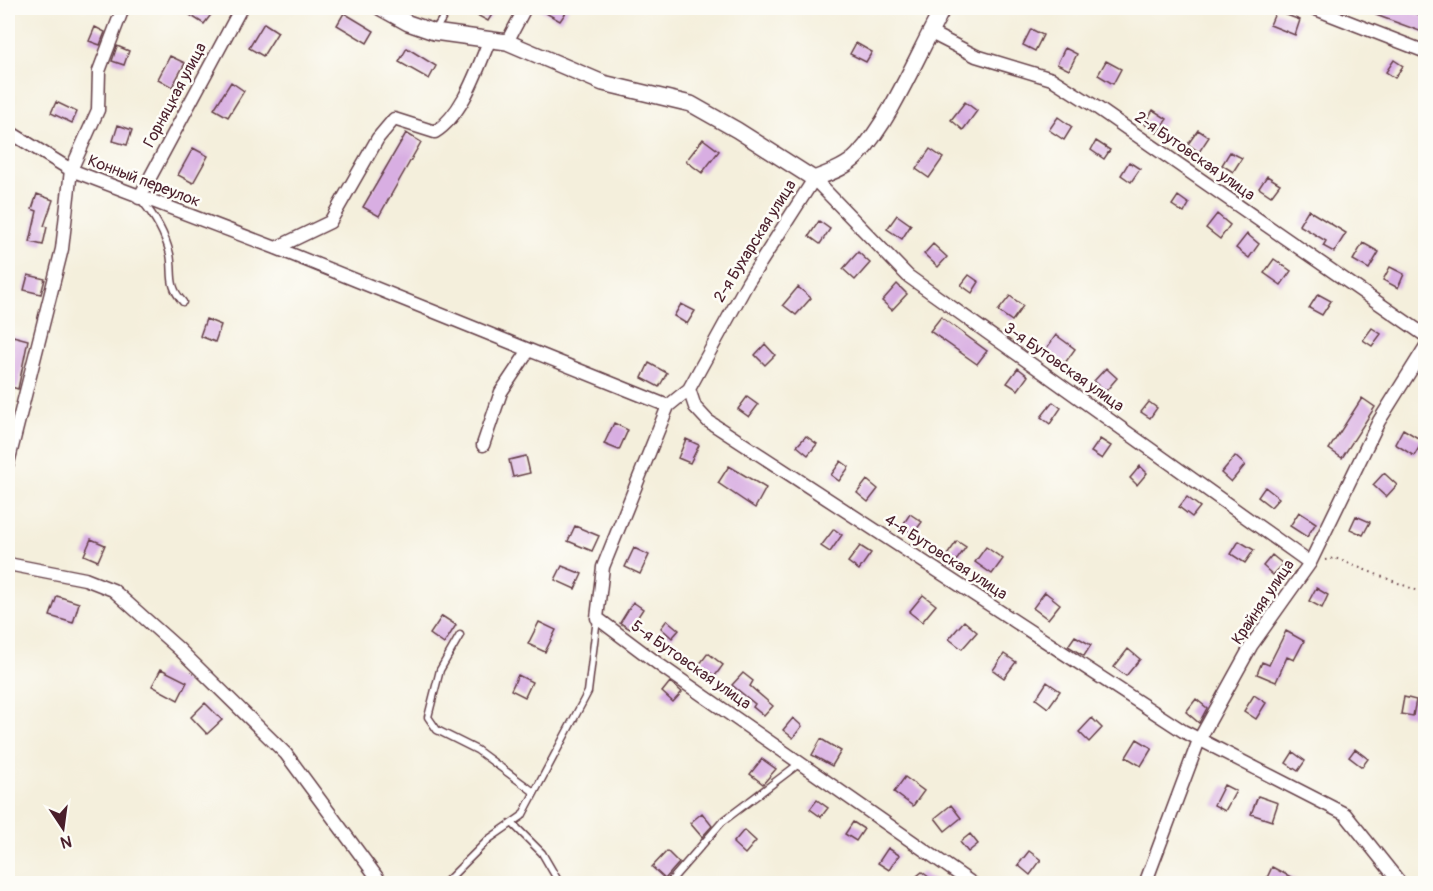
<svg xmlns="http://www.w3.org/2000/svg" width="1433" height="891" font-family="Pangolin,sans-serif">
<style>
.building{fill:#d8aee2}
.lines{fill:none;stroke-linecap:round;stroke-linejoin:round}
.service-casing{stroke:#643e46;stroke-width:9}
.minor-casing{stroke:#643e46;stroke-width:15}
.tertiary-casing{stroke:#643e46;stroke-width:18}
.path{stroke:#643e46;stroke-width:2;stroke-dasharray:1.5 4.5;stroke-linecap:butt}
.service{stroke:#fff;stroke-width:6}
.minor{stroke:#fff;stroke-width:12}
.tertiary{stroke:#fff;stroke-width:15}
.labels{text-anchor:middle;dominant-baseline:central;stroke-width:5;stroke-linejoin:round;paint-order:stroke}
.street-label{font-size:16px;fill:#4a1f2b;stroke:#fdfcf7}
</style>
<rect width="100%" height="100%" fill="#fdfcf7"/>
<filter id="ink" filterUnits="userSpaceOnUse"><feTurbulence type="fractalNoise" baseFrequency=".0167" numOctaves="2"/><feDisplacementMap in="SourceGraphic" scale="12" xChannelSelector="R" yChannelSelector="G"/><feConvolveMatrix kernelMatrix="1 2 1 2 8 2 1 2 1" color-interpolation-filters="sRGB"/></filter>
<filter id="wash" filterUnits="userSpaceOnUse"><feTurbulence type="fractalNoise" baseFrequency=".008" numOctaves="4" result="noise"/><feDisplacementMap in="SourceGraphic" scale="24" xChannelSelector="R" yChannelSelector="G"/><feGaussianBlur stdDeviation="1.35" result="paint"/><feColorMatrix in="noise" values="0 0 0 0 0 0 0 0 0 0 0 0 0 0 0 0 0 1.4 0 .05"/><feComposite in="paint" operator="in"/></filter>
<g filter="url(#wash)">
<rect width="100%" height="100%" fill="#f4efdc"/>
<g id="blocks">
<path class="building" d="M196 8H216L204 24 190 15Z
M478 8H496L488 21 475 14Z
M537 8H569L560 21Z
M1379 8H1401L1425 17V33L1376 15Z
M1276 11 1300 20 1295 35 1270 25Z
M344 13 374 31 367 43 337 25Z
M264 23 278 32 263 56 249 48Z
M95 27 105 32 100 45 89 41Z
M1031 29 1043 35 1035 51 1023 45Z
M856 43 872 52 866 62 850 54Z
M117 46 129 51 124 65 112 61Z
M407 48 436 66 429 79 399 62Z
M1065 48 1077 54 1069 70 1057 64Z
M170 56 185 63 172 87 158 79Z
M1394 60 1403 66 1395 78 1386 72Z
M1106 61 1121 69 1113 84 1098 75Z
M231 82 244 91 228 117 214 109Z
M56 102 77 112 72 123 51 113Z
M965 102 977 111 963 130 951 120Z
M1153 110 1167 119 1157 133 1144 124Z
M1058 117 1072 127 1064 140 1049 130Z
M118 125 132 130 127 145 113 141Z
M1198 130 1209 137 1199 152 1188 144Z
M406 133 421 142 379 216 363 207Z
M703 139 719 151 702 173 686 161Z
M1096 141 1110 150 1104 159 1091 150Z
M193 148 208 156 193 183 178 175Z
M930 149 943 158 929 178 916 169Z
M1230 152 1242 158 1233 172 1222 165Z
M1129 162 1140 169 1131 182 1121 175Z
M1267 176 1280 184 1271 196 1259 188Z
M37 194 53 200 44 226 47 227 43 245 30 242 37 211 32 209Z
M1178 196 1189 204 1184 213 1172 205Z
M1308 210 1346 233 1334 252 1323 246 1326 241 1299 225Z
M1217 214 1230 225 1220 239 1206 228Z
M897 215 911 225 902 239 887 229Z
M819 221 830 229 820 244 809 236Z
M1247 234 1259 244 1249 258 1236 248Z
M1363 243 1379 252 1369 269 1353 260Z
M933 244 947 257 938 267 924 254Z
M858 252 870 263 855 280 843 269Z
M1274 259 1291 271 1281 285 1264 273Z
M1390 267 1404 274 1398 288 1383 280Z
M28 275 45 279 41 294 24 290Z
M969 275 979 282 972 293 961 285Z
M897 284 907 294 892 310 882 301Z
M798 287 811 298 796 315 783 305Z
M1318 294 1331 301 1322 315 1309 308Z
M1010 296 1023 306 1012 321 998 311Z
M681 304 695 311 687 324 674 316Z
M941 317 987 351 977 364 930 331Z
M206 319 221 325 215 342 200 336Z
M1372 328 1381 334 1372 346 1363 340Z
M1056 335 1075 349 1065 363 1046 349Z
M13 336 28 340 18 389 8 386 13 351 10 350Z
M765 344 775 355 765 365 755 355Z
M649 363 667 373 659 387 642 378Z
M1018 368 1028 376 1018 390 1007 383Z
M1106 368 1117 378 1106 391 1094 381Z
M747 397 758 405 749 417 738 409Z
M1362 398 1375 407 1342 458 1329 449Z
M1053 402 1061 408 1050 424 1041 417Z
M1149 402 1157 408 1150 418 1141 412Z
M614 423 628 430 619 450 604 444Z
M1403 429 1423 441 1414 456 1395 444Z
M806 436 817 444 808 455 797 446Z
M686 439 699 445 690 463 678 458Z
M1100 439 1111 446 1102 459 1091 452Z
M526 456 530 473 513 477 509 460Z
M1235 456 1245 465 1231 482 1221 473Z
M841 461 849 467 839 481 831 475Z
M729 466 766 488 755 508 718 483Z
M1140 466 1147 473 1137 485 1130 478Z
M1384 473 1397 485 1386 497 1373 485Z
M867 480 878 489 868 502 857 493Z
M1265 487 1279 498 1271 507 1258 497Z
M1187 497 1200 507 1192 517 1179 507Z
M1299 512 1316 523 1307 537 1290 526Z
M910 514 922 522 913 534 902 526Z
M1356 516 1370 522 1363 535 1350 529Z
M575 526 599 536 592 551 568 541Z
M834 529 842 535 830 552 821 546Z
M91 539 105 545 98 561 84 555Z
M957 541 966 547 954 564 945 558Z
M1239 541 1254 550 1245 563 1231 554Z
M860 546 871 553 859 570 848 562Z
M986 547 1003 559 992 574 975 562Z
M634 548 649 555 640 574 625 567Z
M1272 555 1283 564 1273 575 1263 566Z
M562 566 582 574 575 589 555 580Z
M1316 588 1328 595 1322 608 1309 601Z
M1045 592 1060 604 1048 619 1033 608Z
M923 595 936 605 922 622 909 612Z
M57 596 79 603 73 623 50 616Z
M633 602 643 609 630 629 620 623Z
M442 616 456 625 444 644 430 634Z
M667 620 679 630 672 638 661 628Z
M964 621 977 632 962 649 949 639Z
M539 622 556 630 545 652 528 644Z
M1286 631 1304 641 1294 660 1287 657 1276 682 1257 674 1262 662 1269 665Z
M1075 636 1091 645 1084 656 1068 646Z
M1128 649 1140 659 1126 676 1114 667Z
M708 653 723 665 715 676 699 665Z
M1004 654 1016 662 1004 678 993 670Z
M161 669 187 682 178 700 152 686Z
M743 673 753 681 750 686 773 706 764 716 753 707 755 704 732 685Z
M518 675 532 682 525 697 511 690Z
M670 682 682 692 673 702 662 692Z
M1047 682 1060 691 1048 708 1036 699Z
M1254 695 1266 703 1256 719 1244 711Z
M1404 697 1416 700 1413 716 1401 714Z
M1196 699 1207 708 1199 723 1186 712Z
M205 703 222 720 207 734 191 717Z
M793 718 802 726 793 738 783 730Z
M1092 718 1102 728 1089 742 1079 732Z
M821 739 841 751 832 766 812 755Z
M1137 739 1152 748 1141 766 1126 757Z
M1355 749 1368 759 1362 767 1349 757Z
M1293 752 1305 761 1298 771 1286 763Z
M762 759 776 769 763 784 750 774Z
M905 777 924 791 913 806 894 792Z
M1224 785 1236 791 1225 811 1214 805Z
M1258 796 1278 803 1272 821 1251 814Z
M817 800 828 808 821 817 810 809Z
M951 805 961 818 945 831 935 818Z
M702 813 712 826 702 837 690 823Z
M853 822 864 829 856 841 845 834Z
M744 830 756 841 745 854 733 843Z
M970 834 978 844 968 852 960 842Z
M888 848 899 855 889 870 878 863Z
M667 851 679 863 665 879 652 867Z
M1029 851 1041 860 1030 875 1018 865Z
M1272 867 1304 884H1273L1266 880Z
M922 872 938 884H907Z"/>
</g>
</g>
<g filter="url(#ink)">
<use href="#blocks" fill-opacity="0" stroke="#643e46" stroke-width="1.5"/>
<g class="lines">
<defs>
<path id="service" d="M435 30 449 8
M141 200C154 215 165 234 170 254 174 275 167 284 183 302
M460 635 440 670 428 717 437 730 477 750 534 792
M512 823 542 853 560 884
M444 884 489 839 522 816 588 692 597 618
M668 884 722 822 800 763"/>
<path id="minor" d="M1313 8 1426 52
M929 32 976 56 1052 79 1096 107 1426 336
M507 42 525 8
M8 131 71 170 276 248 668 406
M139 198 241 8
M276 248 330 222 378 138 394 119 435 132C463 114 477 70 490 39
M689 389 695 407 708 421 1183 731 1345 814 1401 884
M483 445 501 392 529 350
M8 463 62 249 71 170 98 110 99 71 123 8
M8 564 85 579 113 590 179 649 286 754 382 884
M973 884 661 666 597 618 603 567 668 406 689 389 748 282 814 179 908 276 1310 563
M1145 884 1199 740 1251 646 1310 563 1379 421 1426 346"/>
<path id="tertiary" d="M381 8 408 23 434 32 507 42 603 83 691 104 737 130 814 179C829 173 847 167 858 155 892 118 918 53 943 8"/>
</defs>
<use href="#service" class="service-casing"/>
<use href="#minor" class="minor-casing"/>
<use href="#tertiary" class="tertiary-casing"/>
<path class="path" d="M1325 560 1335 558 1426 594"/>
<use href="#service" class="service"/>
<use href="#minor" class="minor"/>
<use href="#tertiary" class="tertiary"/>
</g>
</g>
<g class="labels">
<g class="street-label">
<text transform="translate(175 95) rotate(-62)">Горняцкая улица</text>
<text transform="translate(1195 156) rotate(35)">2-я Бутовская улица</text>
<text transform="translate(144 181) rotate(21)">Конный переулок</text>
<text transform="translate(755 241) rotate(-58)">2-я Бухарская улица</text>
<text transform="translate(1064 367) rotate(35)">3-я Бутовская улица</text>
<text transform="translate(946 557) rotate(33)">4-я Бутовская улица</text>
<text transform="translate(1263 602) rotate(-56)">Крайняя улица</text>
<text transform="translate(691 665) rotate(35)">5-я Бутовская улица</text>
</g>
</g>
<rect width="1433" height="891" fill="none" stroke="#fdfcf7" stroke-width="30"/>
<g transform="translate(63 828) rotate(167)" stroke="#fdfcf7" stroke-width="4.5" paint-order="stroke">
<path d="M0-4.5L10 22L0 15L-10 22Z" fill="#4a1f2b"/>
<text y="-9" font-size="16" font-weight="bold" text-anchor="middle" fill="#4a1f2b">N</text>
</g>
</svg>
